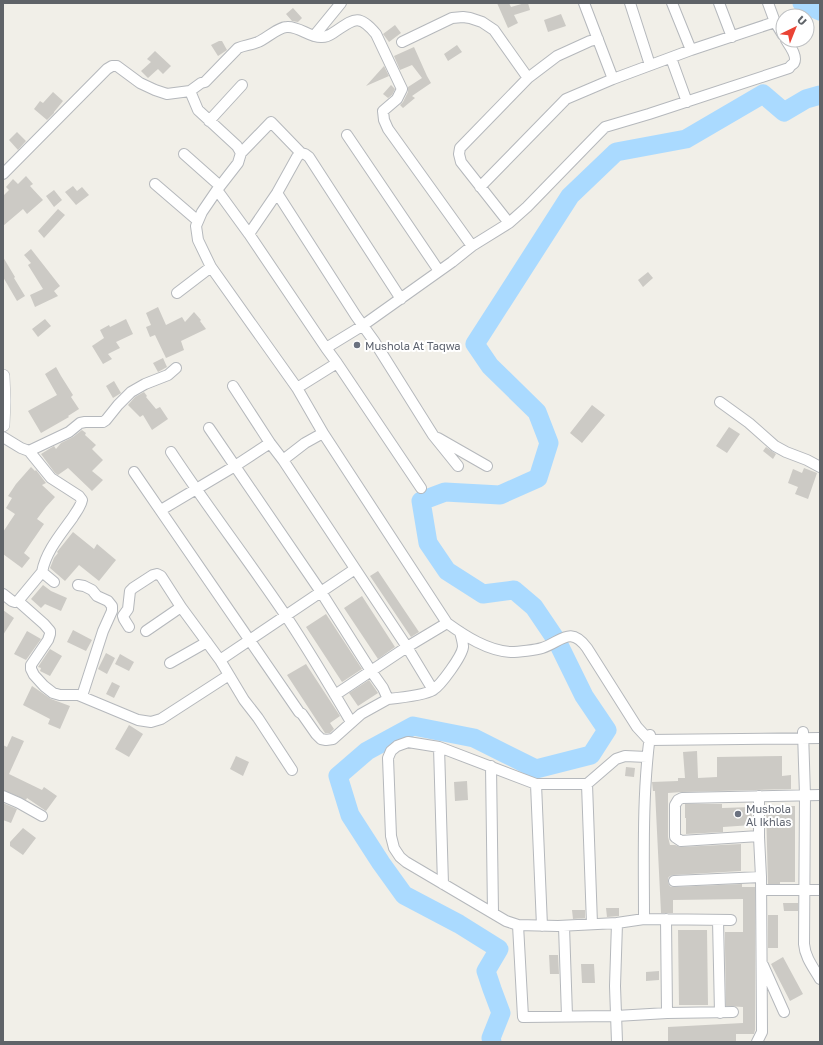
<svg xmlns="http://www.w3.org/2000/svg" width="823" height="1045" font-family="'Golos Text',sans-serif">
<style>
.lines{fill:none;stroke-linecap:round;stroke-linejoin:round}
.river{stroke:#aadaff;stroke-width:19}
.building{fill:#cccac5}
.minor-casing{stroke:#b5b8bc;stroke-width:12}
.tertiary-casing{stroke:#b5b8bc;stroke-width:14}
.minor{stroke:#fff;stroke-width:10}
.tertiary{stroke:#fff;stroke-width:13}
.worship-dot{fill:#6b7280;stroke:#fff;stroke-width:1.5}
.labels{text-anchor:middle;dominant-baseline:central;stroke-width:4;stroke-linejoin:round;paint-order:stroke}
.worship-label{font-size:11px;fill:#5b616d;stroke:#fff;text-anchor:start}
</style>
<rect width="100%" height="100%" fill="#f1efe8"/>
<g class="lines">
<path class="river" d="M802 3 820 11
M492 1042 491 1038 501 1013 492 989 486 971 499 949 459 924 404 895 381 863 350 815 338 776 367 751 413 726 474 738 536 769 591 755 607 730 584 696 557 641 534 607 514 590 483 594 447 571 428 543 421 501 445 492 500 495 538 478 549 443 537 412 490 366 475 344 570 196 616 152 686 139 763 94 784 112 806 99 820 95"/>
</g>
<path class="building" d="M497 3H509L511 7 525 3H528L530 10 514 15 518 23 508 28Z
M293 8 302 18 298 22 292 21 286 14Z
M561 14 566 26 548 32 544 20Z
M395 25 401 33 389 42 383 34Z
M219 41H222L227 50 218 56 211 45Z
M457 45 462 52 448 61 444 54Z
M414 47 427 76 431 83 412 96 415 98 403 108 400 105 403 102 408 92V87L422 78 412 65 400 70 394 56Z
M155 51 171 66 163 74 158 69 148 78 141 71 151 62 147 59Z
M384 66 389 76 366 86Z
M391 85 395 89 392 95 388 98 383 94Z
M53 92 63 101 54 112V113L47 120 34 109 40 101 43 103Z
M17 132 26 141 18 150 9 140Z
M26 176 33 184 30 186 43 200 27 214 23 209 3 226V196L9 190 6 187 13 179 18 184Z
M73 186 77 191 82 187 89 195 76 205 65 192Z
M54 190 62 200 54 207 46 196Z
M58 209 65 215 44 238 38 231Z
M31 249 60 286 54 291 58 296 35 307 30 295 43 289 28 265 31 263 24 255Z
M3 257 15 277 14 278 25 296 17 301 3 277Z
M648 272 653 278 643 287 638 280Z
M158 307 166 325 182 317 185 322 194 312 201 320 200 321 206 329 181 341 184 350 166 358 155 335 150 337 146 327 151 325 146 313Z
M45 319 51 326 38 337 32 329Z
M126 319 133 334 116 342 120 348 108 354 112 359 103 364 92 346 104 338 100 330 109 325 110 327Z
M163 358 167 367 158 372 153 363Z
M56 367 61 376 73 395 71 397 79 409 68 416 69 417 41 433 28 411 57 395 45 374Z
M114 381 121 393 113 398 106 386Z
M144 392 147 396 146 397 156 409 160 407 168 419 152 430 143 415 140 417 128 405 135 397Z
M592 405 605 415 582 443 570 433Z
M729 427 740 434 727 453 716 446Z
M82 430 86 433 85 435 96 445 92 449 103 460 92 471 103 480 92 491 68 468 58 475 55 473 41 454 54 446 56 449 61 443 73 437Z
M766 447 776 454 773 459 763 451Z
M31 467 35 471 36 470 46 483 42 485 55 497 46 507 37 519 44 524 24 553 30 558 22 568 3 554V532L15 514 6 508 12 498 8 496 16 484Z
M804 468 817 473 808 499 795 494 798 487 788 483 793 469 802 473Z
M73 532 94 549 97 544 116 560 99 581 79 565 65 581 50 568 54 558 58 553 57 552Z
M378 571 419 632 411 637 370 576Z
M43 585 51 591 67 598 61 611 45 604 41 608 31 599Z
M362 596 395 647 378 659 344 608Z
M3 610 14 618 3 635Z
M326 614 362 669 342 682 306 627Z
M73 630 92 640 86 651 67 642Z
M27 631 41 639 26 660 14 654Z
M50 649 62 656 50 676 40 671 41 668 38 667Z
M106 653 115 658 107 674 98 669Z
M120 654 134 662 129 671 115 664Z
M306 664 340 716 330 723 334 729 330 733H325L287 675Z
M369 680 378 693 358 706 349 693Z
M112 682 120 686 114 698 106 694Z
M32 686 38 690 51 699 70 706 60 729 48 724 50 719 23 705Z
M129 725 143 734 129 757 115 749Z
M12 736 24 741 9 774 42 790 44 787 57 796 46 811 27 798 26 800 3 790V745L7 747Z
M697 751 698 778 717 777V757L782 756V776L791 775V789L682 792 668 793V837L670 845H675L681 847 741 844V871L673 875 670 876 668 878V882L669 885 671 887H674L742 884V887H755V1030L754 1034H736V1042H668V1027L743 1023V1007L726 1006 725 948V932H743V899L673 900V913H661L655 791H653L652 782 678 781V778H685L683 752Z
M236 756 249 762 243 776 230 769Z
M626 767 635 768 634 777 625 776Z
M467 781 468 800 455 801 454 782Z
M3 803 17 809 11 823 3 820Z
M685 804H722V808L752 807V825L723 827V832L686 834V818H685Z
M782 806H795V882H780V884H768L766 808H782Z
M23 828 36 838 23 855 10 846V842Z
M783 903H798V911H784Z
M606 908H619V916L607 917Z
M572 910H585V918L573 919Z
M768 915H778V948H768Z
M678 930H707L708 1005H679Z
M549 955H558L559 974H550Z
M783 957 803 994 790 1001 771 964Z
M581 964H594L595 983H582Z
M659 971V980L646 981V972Z"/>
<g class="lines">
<defs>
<path id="minor" d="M584 3 613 79
M630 3 650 65
M672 3 691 50
M719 3 732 37
M768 3 775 22 783 35
M314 36 341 3
M402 42 452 18 463 17 470 18 482 22 494 30 528 78
M671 58 687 102
M190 91 198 110 237 146 241 153 238 163 217 190 202 212 196 226 198 240 211 267 297 388
M209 121 242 85
M347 135 439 271
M241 153 271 122 301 153
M184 154 220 186
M3 174 107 69 112 66H117L140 83 155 90 167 94 190 91 201 83 205 82 238 48C245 45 251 45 258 42 266 39 278 27 287 27 299 26 310 38 322 37 326 37 330 35 333 33 353 20 358 12 376 34L402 89 397 99 383 111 384 120 388 129 472 246
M155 184 198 221
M480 187 566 99 613 79 691 50 775 22
M217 190 249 234 326 348
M277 193 356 316 374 341 433 435 458 466
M509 223 461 162 459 154 460 148 528 78 557 56 590 41 598 39
M249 234 277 193 297 157 301 153 305 154 309 157 401 299
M177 293 211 267
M337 363 421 488
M233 386 270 443 283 460 407 647 433 690
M720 402 749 423 775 446 786 452 807 460 820 467
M209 428 321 592 371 671 407 647 447 623
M323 433 297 388 337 363 326 348 362 326 452 262 472 246 509 223 527 207 598 134 605 127 649 114 789 68C789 67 794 63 794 63 798 56 789 45 786 40
M3 437 21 448 29 451 69 432 80 423 85 422H103L106 420 118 405 131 392 145 384 168 375 176 368
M438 438 487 466
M29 451 51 478 79 496 82 500C81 506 76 512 73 517 61 534 46 551 42 572
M171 452C208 508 249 561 286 616 309 651 330 686 351 722
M283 460 305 443 323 433 447 623C465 636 488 651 511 652 518 652 536 650 542 648 561 642 570 625 587 648L637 727 649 740 820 738
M134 472 299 712 302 714 316 734 321 739 326 740 333 739 361 714 388 699 383 688 371 671 335 695
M161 510 235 466 270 443
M78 585 84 586 92 590 97 596 108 601 112 606V611L103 631 82 696
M3 594 12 601 15 602 18 601 42 572 54 582
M18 601 44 624 50 631V634L48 640 31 665V669L34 675 44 686 53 693 60 695H78L138 720 151 722 161 719 229 675
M129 627 124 619 123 616 128 609 130 591 133 588 153 575 157 574 161 576 181 607 220 660 244 700 258 718 292 770
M146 631 181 607
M220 660 355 569
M170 663 207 642
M388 699C398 698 425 695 433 690 441 685 462 656 463 647 463 642 461 636 460 632
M803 732 805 795 804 944C805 957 813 967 820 979
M650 735C642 796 644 858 644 919L731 920
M439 747 443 884
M491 766 493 913
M536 784 542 926
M587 784 592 924
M3 796 19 803 42 816
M759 836 681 841 675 837V805L678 800 682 798 820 795
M674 881 761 877
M761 890H820
M666 919 667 1013
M718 920 720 1013
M617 923 558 926 518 925 506 921 406 862 400 857 394 848 391 836 388 758 391 751 397 746 408 742 439 747 536 784H587L616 759 625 756 647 757
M518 925 523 1017 616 1016 667 1013 733 1012
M564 926 567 1016
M763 965 784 1012
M617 1042 615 986 617 923 644 919
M757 1042 762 1032 761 877 759 837V796"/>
<path id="tertiary" d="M3 376 4 401 3 425"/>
</defs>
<use href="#minor" class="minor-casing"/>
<use href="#tertiary" class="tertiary-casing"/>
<use href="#minor" class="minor"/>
<use href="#tertiary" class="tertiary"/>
</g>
<g class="worship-dot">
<circle cx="357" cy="345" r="4"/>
<circle cx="738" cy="814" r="4"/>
</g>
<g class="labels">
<g class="worship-label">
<text x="365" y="345">Mushola At Taqwa</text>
<text x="746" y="808">Mushola<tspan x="746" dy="13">Al Ikhlas</tspan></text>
</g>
</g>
<rect width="823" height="1045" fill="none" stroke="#5f6368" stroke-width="8"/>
<g transform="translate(795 28) rotate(43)"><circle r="19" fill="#ffffff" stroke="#bfc1c3"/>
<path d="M0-3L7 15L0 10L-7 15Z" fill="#ea4335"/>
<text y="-6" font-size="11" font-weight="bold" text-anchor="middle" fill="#5f6368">U</text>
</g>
</svg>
